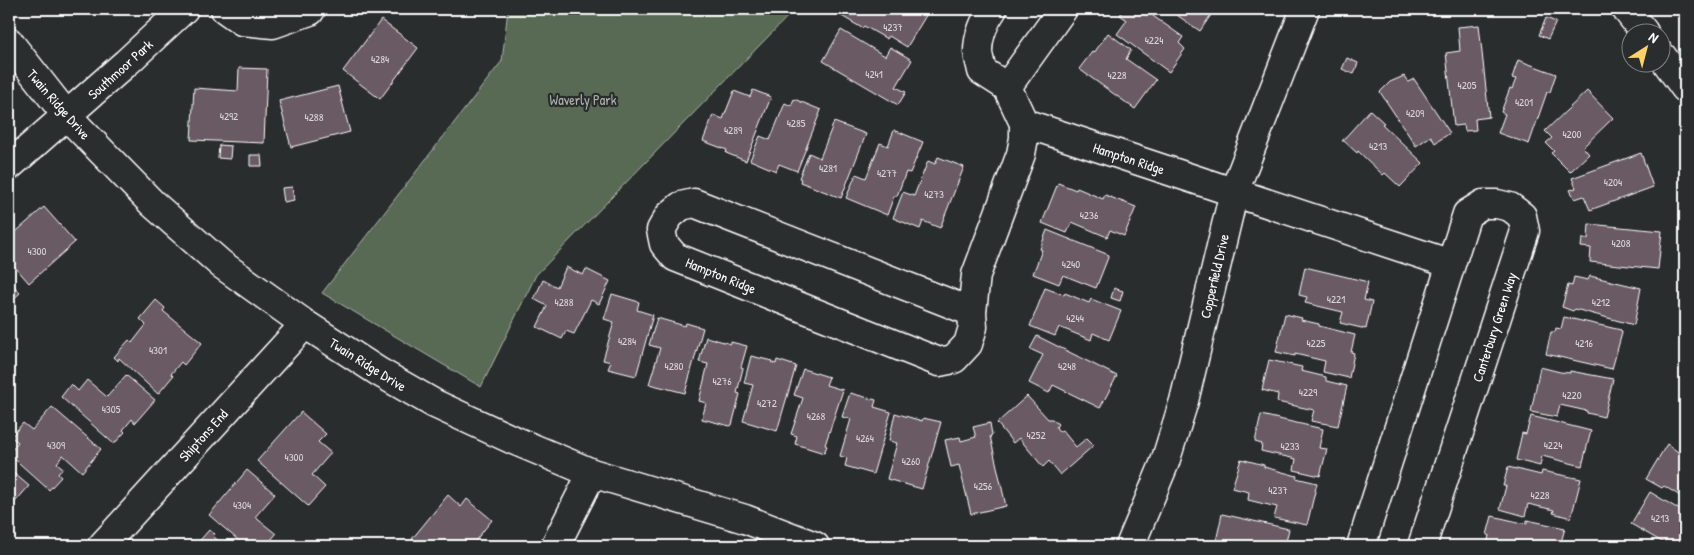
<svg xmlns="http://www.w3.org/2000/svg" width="1694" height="555" font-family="'Patrick Hand',sans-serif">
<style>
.green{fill:#596a53;stroke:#acb4a9}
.building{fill:#6a5a64;stroke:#fff}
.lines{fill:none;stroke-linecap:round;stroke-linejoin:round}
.minor-casing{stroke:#fff;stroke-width:31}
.minor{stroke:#2a2d2e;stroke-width:28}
.labels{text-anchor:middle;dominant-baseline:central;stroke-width:4.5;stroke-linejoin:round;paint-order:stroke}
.number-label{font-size:11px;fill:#dad6d8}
.street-label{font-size:14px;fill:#fff;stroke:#2a2d2e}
.park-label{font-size:14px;fill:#acb4a9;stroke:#2a2d2e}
</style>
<rect width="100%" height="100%" fill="#2a2d2e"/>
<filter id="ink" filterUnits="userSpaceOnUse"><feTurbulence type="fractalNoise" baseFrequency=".02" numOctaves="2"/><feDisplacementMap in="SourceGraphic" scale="10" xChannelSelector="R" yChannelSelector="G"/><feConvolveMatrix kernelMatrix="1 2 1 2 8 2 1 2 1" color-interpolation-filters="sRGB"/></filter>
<g filter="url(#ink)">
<path class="green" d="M508 9H795L536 275 481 387 322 293 502 61Z"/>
<path class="building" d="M834 9H924L928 12 907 47 889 36 887 39 864 26 862 28 833 11Z
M1124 9H1158L1153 16 1183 37 1179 43 1185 49 1169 72 1117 34 1127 20 1120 15Z
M1168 9H1215L1200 31Z
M1546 18 1556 22 1548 39 1539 35Z
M381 20 418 48 380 99 343 71Z
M1479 25 1489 117 1475 119 1476 130 1465 131 1464 125 1454 126 1446 53 1460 51 1458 27Z
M841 30 885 56 890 47 912 60 896 87 906 92 898 105 823 61Z
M1108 33 1131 50 1126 59 1156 80 1135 109 1079 69 1092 52 1094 53Z
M1347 58 1358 63 1354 74 1342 69Z
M1518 60 1556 74 1550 92H1547L1529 144 1498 133 1505 114 1501 112 1510 88 1512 89 1516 79 1512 78Z
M239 68 267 69 264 143 191 140 194 88 238 91Z
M1404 76 1408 82 1414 79 1450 133 1435 143 1431 136 1416 146 1380 92 1390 82Z
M338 86 350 132 291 147 279 101Z
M753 90 771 97 746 161 726 153 727 150 703 141 713 115 723 119 734 91 750 97Z
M1587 91 1613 118 1583 147 1589 154 1570 172 1551 153 1554 151 1546 143 1552 138 1545 131Z
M794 99 821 110 797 171 779 164 776 171 750 160 760 136 770 140 785 103 791 106Z
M1370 110 1384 123 1382 124 1423 163 1400 187 1385 173 1383 175 1358 151 1357 153 1344 141H1342Z
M834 122 866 134 841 198 800 182 801 179 799 178 809 153 820 158Z
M894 130 923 142 910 173 906 172 897 196H894L887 215 846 198 856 174 866 178 880 143 888 146Z
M219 145 231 146 230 159 218 158Z
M1641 153 1653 187 1590 210 1584 196 1575 199 1570 190 1576 188 1572 178Z
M250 155H261L262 166H250Z
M938 157 964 167 940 228 923 221 920 229 893 218 903 192 914 196 928 161 935 164Z
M1058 183 1076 190 1077 188 1103 199 1105 195 1136 207 1124 236 1110 230 1107 237 1072 222 1067 233 1042 223Z
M292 187 294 200 284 202 282 188Z
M44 207 75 242 29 283 9 260V238Z
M1589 224 1662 231 1658 269 1590 262 1591 248 1581 247 1582 239H1588Z
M1047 230 1109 255 1096 288 1063 275 1059 284 1033 274 1042 250 1040 249Z
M566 267 583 275 586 269 610 281 599 304 591 300 574 334 566 331 562 339 537 327 547 306 534 299 543 280 557 287Z
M1305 267 1368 282 1364 300 1372 302 1366 329 1340 323 1343 312 1305 303 1307 297 1299 295Z
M1590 276 1641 288 1634 325 1575 309 1573 311 1562 307 1568 285 1572 286 1574 277 1588 280Z
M9 280 20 293 9 303Z
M1045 288 1064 295 1065 293 1089 303 1091 299 1121 311 1109 340 1093 333 1091 340 1059 327 1055 336 1030 326Z
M1114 288 1123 291 1120 301 1111 298Z
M612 294 639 302 637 310 653 315 636 376 608 369 611 362 603 360 614 322 604 319Z
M156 300 165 308 163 311 202 343 184 365 181 362 171 374 173 376 158 394 119 358 118 361 114 357 129 340 132 343 146 325 140 319Z
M1285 314 1302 318 1301 320 1319 324V326L1355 335 1351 352 1354 353 1349 378 1323 372 1325 361 1295 354V356L1276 352Z
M1564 317 1621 330 1622 333 1612 369 1546 354 1551 332H1555L1556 328 1561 329Z
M657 318 685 326 686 323 703 328 685 393 649 384 660 348 649 345Z
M1037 336 1117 376 1100 408 1053 385 1049 393 1029 383 1043 355 1030 349Z
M706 337 731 344V342L747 346 741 367 743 368 737 393 740 394 732 425 730 426 702 419 706 403 699 401 708 364 699 362Z
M751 356 772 361 771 362 776 364 777 360 796 366 777 431 743 421 753 385 744 383Z
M1269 360 1302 367 1301 371 1326 377V381L1347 386 1338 426 1311 421 1314 410 1277 402 1278 394 1262 390Z
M1540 367 1560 372 1570 373V371L1613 379 1604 417 1587 413V411L1560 405 1557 417 1531 412Z
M803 369 829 377 826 385 843 390 825 445 827 446 824 453 795 444 797 436 791 434 803 398 794 395Z
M126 375 155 400 135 423 132 419 123 430 125 432 114 444 61 397 71 384 78 391 87 380 107 397Z
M850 393 876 400 874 407 891 412 873 474 845 466 847 458 840 456 851 419 842 417Z
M1027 396 1048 419H1052L1058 424 1056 427 1059 432 1062 430 1076 447 1087 438 1094 445 1060 475 1049 461 1043 467 1019 438 1013 443 997 423Z
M52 407 101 449 82 472 63 455 57 463 63 468 58 474 61 477 49 490 9 454 18 442 11 437 23 423 32 430Z
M301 412 326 434 318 442 331 453 312 475 325 487 308 506 257 461Z
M895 413 922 421 923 418 941 422 922 489 887 479 897 443 889 441Z
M1261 415 1323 429 1319 448 1327 449 1320 476 1294 470 1296 459 1261 451 1262 444 1255 442Z
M1531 416 1591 431 1582 466 1542 456 1540 466 1516 460 1522 433 1526 434Z
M990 423 992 435 990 436 1006 506 971 514 959 465 951 467 945 440 960 437 961 441 976 437 973 427Z
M1667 444 1685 457V499L1664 486 1662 488 1646 479Z
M1241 459 1264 465V467L1297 476 1296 478 1317 483 1307 525 1274 518 1277 507 1248 500 1249 492 1232 488Z
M1508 467 1541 475 1542 471 1581 479 1571 518 1553 513 1554 510 1528 504 1525 516 1500 509 1506 486H1503Z
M9 469 29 486 9 509Z
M247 470 275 494 255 517 276 534 271 540 274 542 270 546H245L209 515Z
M1650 492 1685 513V546H1669L1631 524Z
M448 495 461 507 467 499 492 520 471 546H421L412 539Z
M1222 514 1289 529 1285 546H1215Z
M1492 516 1527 524V520L1565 528 1560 546H1487L1489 535H1487Z
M209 530 215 534 213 536 224 546H195Z"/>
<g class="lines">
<defs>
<path id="minor" d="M225 9 242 21 273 24 310 11 311 9
M1626 9 1644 32
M9 42 67 116 152 203 221 264 305 324 379 372 435 404 511 439 592 473 745 519 815 546
M1662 56 1685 88
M1007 87 1063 9
M1024 123 1451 264
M9 166 126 63 184 9
M972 312 694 203 681 206 669 216 661 230 664 244 675 257 939 362 954 359 968 344 973 327 972 312 976 275 1021 154 1024 138V123L1022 119 1007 87 982 71C981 65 978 57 978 51 978 36 985 20 993 9
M102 546 305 324
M555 546 592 473
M1130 546 1165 462 1184 401 1234 192 1305 9
M1361 546 1467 214 1483 204H1497L1510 207 1522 216 1525 231 1422 546"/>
</defs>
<use href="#minor" class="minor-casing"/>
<use href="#minor" class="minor"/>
</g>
</g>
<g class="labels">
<g class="number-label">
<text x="893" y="27">4237</text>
<text x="1154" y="40">4224</text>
<text x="380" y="59">4284</text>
<text x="874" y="74">4241</text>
<text x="1117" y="75">4228</text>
<text x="1467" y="85">4205</text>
<text x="1524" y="102">4201</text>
<text x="1415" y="113">4209</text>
<text x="229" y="116">4292</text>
<text x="314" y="117">4288</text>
<text x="796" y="123">4285</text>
<text x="733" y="130">4289</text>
<text x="1572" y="134">4200</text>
<text x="1378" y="146">4213</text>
<text x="828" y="168">4281</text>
<text x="887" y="173">4277</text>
<text x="1613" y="182">4204</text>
<text x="934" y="194">4273</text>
<text x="1089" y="215">4236</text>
<text x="1621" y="243">4208</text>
<text x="37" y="251">4300</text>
<text x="1071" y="264">4240</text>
<text x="1336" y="299">4221</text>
<text x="564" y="302">4288</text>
<text x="1601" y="302">4212</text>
<text x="1075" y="318">4244</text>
<text x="627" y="341">4284</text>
<text x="1316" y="343">4225</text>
<text x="1584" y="343">4216</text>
<text x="158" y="350">4301</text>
<text x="674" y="366">4280</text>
<text x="1067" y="366">4248</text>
<text x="722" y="381">4276</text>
<text x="1308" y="392">4229</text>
<text x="1572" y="395">4220</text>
<text x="767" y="403">4272</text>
<text x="111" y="409">4305</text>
<text x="816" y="416">4268</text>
<text x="1036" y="435">4252</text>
<text x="865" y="438">4264</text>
<text x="56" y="445">4309</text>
<text x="1553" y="445">4224</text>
<text x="1290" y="446">4233</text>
<text x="294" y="457">4300</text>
<text x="911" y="461">4260</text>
<text x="983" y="486">4256</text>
<text x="1278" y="490">4237</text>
<text x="1540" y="495">4228</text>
<text x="242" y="505">4304</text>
<text x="1660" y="518">4213</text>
</g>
<g class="street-label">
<text transform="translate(120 69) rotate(-42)">Southmoor Park</text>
<text transform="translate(59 104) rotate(49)">Twain Ridge Drive</text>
<text transform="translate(1129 158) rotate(18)">Hampton Ridge</text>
<text transform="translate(721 275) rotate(22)">Hampton Ridge</text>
<text transform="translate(1214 276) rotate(-77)">Copperfield Drive</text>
<text transform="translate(1494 327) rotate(-72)">Canterbury Green Way</text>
<text transform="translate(368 364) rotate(32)">Twain Ridge Drive</text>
<text transform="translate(203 435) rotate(-48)">Shiptons End</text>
</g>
<g class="park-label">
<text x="583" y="99">Waverly Park</text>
</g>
</g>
<rect width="1694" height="555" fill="none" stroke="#2a2d2e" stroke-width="30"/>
<rect x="15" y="15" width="1664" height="525" fill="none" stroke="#fff" stroke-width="2" filter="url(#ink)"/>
<g transform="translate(1646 48) rotate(36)"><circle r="24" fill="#2a2d2e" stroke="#7f8182"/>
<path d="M0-4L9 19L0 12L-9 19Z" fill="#ffd166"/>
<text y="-8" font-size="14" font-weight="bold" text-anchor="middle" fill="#ffffff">N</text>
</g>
</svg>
